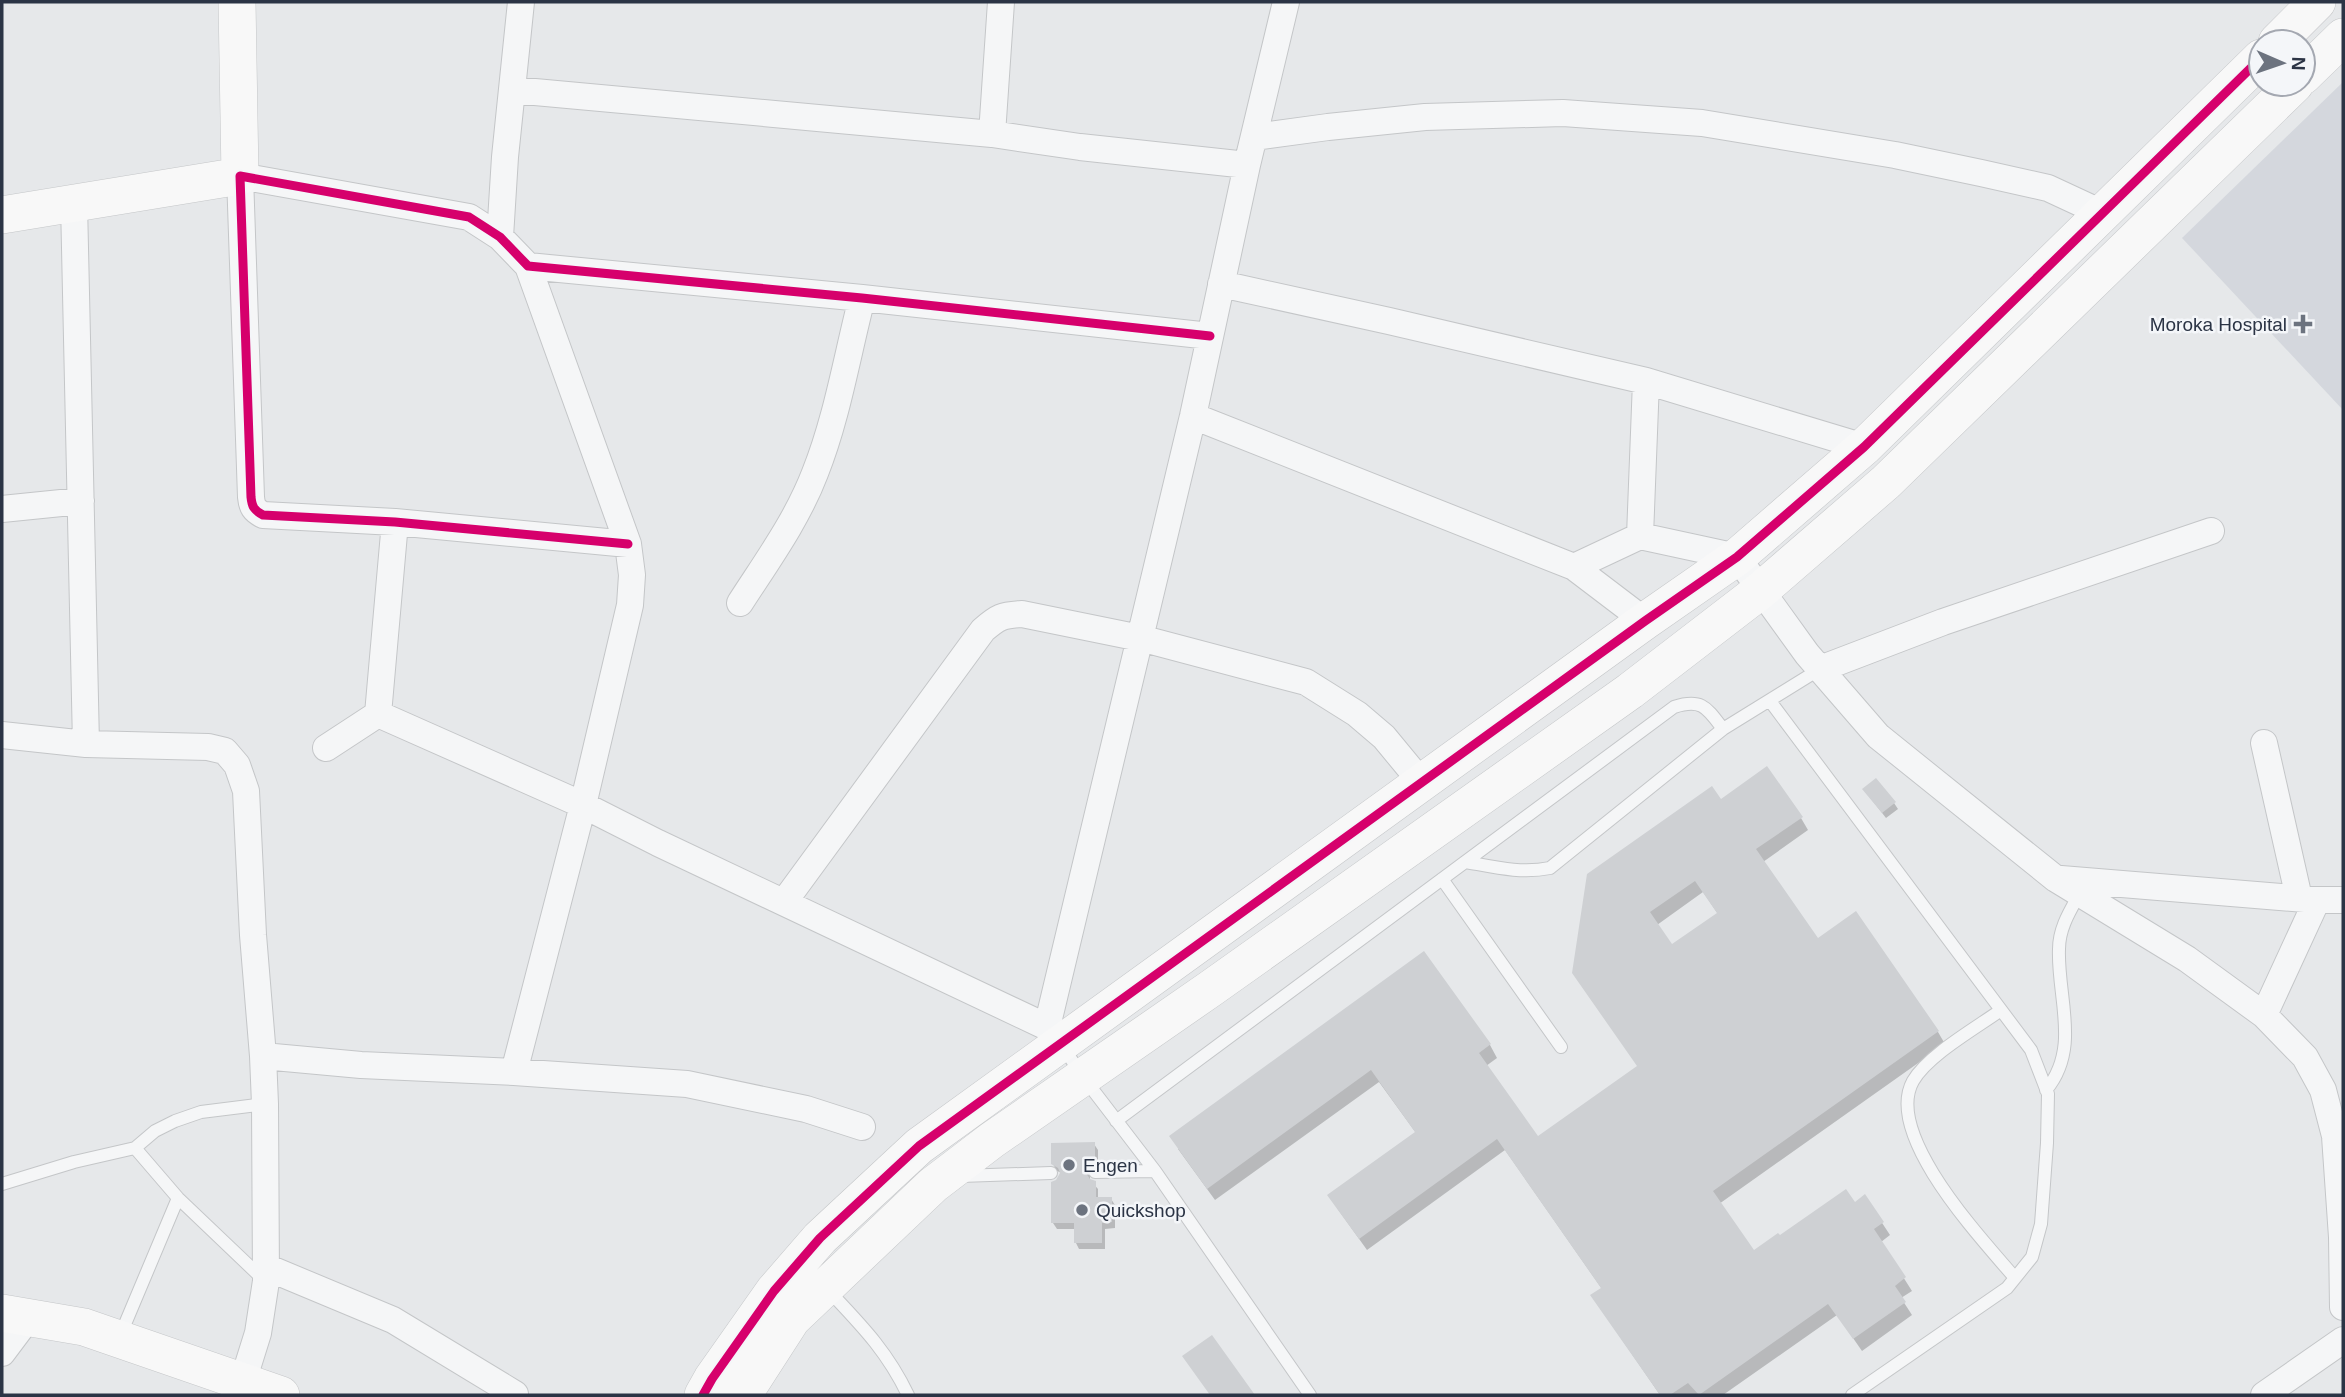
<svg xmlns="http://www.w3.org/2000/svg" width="2345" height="1397" font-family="Arial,sans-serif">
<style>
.built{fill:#d4d7dd}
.shadow{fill:#0003;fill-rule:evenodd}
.building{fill:#ced0d3;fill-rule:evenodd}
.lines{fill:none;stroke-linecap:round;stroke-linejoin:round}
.lane-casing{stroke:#c4c6c8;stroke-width:14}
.street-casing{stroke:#c4c6c8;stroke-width:28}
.secondary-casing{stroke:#c4c6c8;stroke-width:38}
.lane{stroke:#f5f6f7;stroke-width:12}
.street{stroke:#f5f6f7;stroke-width:26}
.secondary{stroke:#f8f8f8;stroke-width:37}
.cycleway-casing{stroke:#f4f6f9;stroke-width:13}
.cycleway{stroke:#d6006c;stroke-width:9}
.poi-dot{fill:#6c737f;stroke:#f4f6f9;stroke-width:2.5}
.labels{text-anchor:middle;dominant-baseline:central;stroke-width:5;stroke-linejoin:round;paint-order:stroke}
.poi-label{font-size:19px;fill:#2b3445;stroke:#f4f6f9;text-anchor:start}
</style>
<rect width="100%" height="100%" fill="#e6e8ea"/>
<path class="built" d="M2343 82V410L2182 238Z"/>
<path class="shadow" d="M1868 795 1894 803 1898 809 1886 818Z
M1721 802 1801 818 1808 830 1763 862 1818 940 1938 1032 1945 1044 1719 1204 1753 1252 1779 1238 1854 1204 1865 1197 1890 1235 1881 1242 1912 1291 1901 1298 1912 1315 1862 1351 1837 1315 1723 1395H1660L1592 1296 1602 1289 1505 1150 1367 1250 1337 1208 1416 1133 1379 1082 1215 1200 1178 1149 1424 953 1490 1045 1497 1058 1486 1066 1537 1139 1639 1067 1582 986ZM1703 892 1718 914 1672 946 1657 925Z
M1094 1144 1098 1150V1170L1090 1174V1180L1098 1189V1199H1111L1115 1205V1228L1105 1229V1249H1079L1076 1243V1229H1057L1053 1223 1057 1181 1062 1173 1057 1171 1053 1164Z"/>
<path class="building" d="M1767 766 1803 817 1756 849 1818 938 1856 911 1939 1031 1713 1191 1754 1250 1778 1233 1780 1235 1846 1189 1855 1202 1865 1194 1884 1222 1874 1229 1906 1277 1895 1286 1906 1302 1853 1339 1828 1304 1699 1395 1688 1383 1670 1395H1660L1590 1295 1601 1288 1497 1139 1359 1239 1327 1195 1415 1132 1371 1070 1207 1189 1169 1136 1424 951 1491 1044 1479 1053 1538 1136 1637 1066 1572 973 1587 874 1712 786 1721 799ZM1695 881 1717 913 1672 944 1650 912Z
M1876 778 1896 802 1882 813 1862 789Z
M1095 1142V1163L1088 1167 1086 1173 1090 1179 1096 1181V1197H1112V1222L1102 1223V1243H1074V1223H1051V1182L1056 1180 1060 1173 1058 1168 1051 1164V1143Z
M1212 1335 1255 1395H1210L1182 1356Z"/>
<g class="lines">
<defs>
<path id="lane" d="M1770 701 2031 1050 2048 1094 2047 1143 2041 1224 2032 1257 2007 1288 1852 1395
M1466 862C1494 867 1521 874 1550 868L1723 729 1820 669
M1442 879 1561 1047
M2001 1010C1976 1028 1928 1055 1913 1081 1883 1135 1983 1240 2015 1278
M1063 1047 1083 1077 1155 1171 1310 1395
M2046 1090C2081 1048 2057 997 2059 949 2059 928 2070 911 2080 893
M1116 1121 1674 707C1702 698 1707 708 1723 729
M135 1148 178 1198 264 1280
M1095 1172 1155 1171
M961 1176 1051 1173
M2 1184 74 1162 135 1148 155 1131 175 1121 201 1112 265 1104
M829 1291C861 1325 887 1351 908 1395
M120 1336 178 1198"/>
<path id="street" d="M513 90 992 134 1080 147 1247 165
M992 134 1001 2
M1254 137 1328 127 1425 117 1563 113 1702 123 1895 155 1981 173 2048 188 2104 214
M74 203 86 744
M500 237 505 157 521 2
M1221 284 1389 321 1646 381 1864 447
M1193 416 1574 567 1645 621
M2 509 81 501
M1640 536 1646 381
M628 544 395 522 263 515C254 510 252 507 251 497L240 176 469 217 500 237 528 266 862 298 1210 336
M1574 567 1640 536 1737 557 1807 654 1878 736 2056 879 2187 959 2264 1015 2305 1057 2323 1090 2335 1136 2342 1237 2343 1307
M740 603C767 561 797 520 815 473 837 418 847 356 862 298
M1820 669 1943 622 2211 531
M378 714 583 805 658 843 1047 1027
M2 735 86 744 208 747 225 751 237 765 246 791 253 935 263 1056 265 1104 266 1281 258 1333 243 1381V1395
M2264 743 2299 898
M326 748 378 714 395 522
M2061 879 2317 900
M784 902 983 630C998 617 1002 615 1022 614L1140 638 1306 682 1357 714 1384 737 1422 783
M2264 1015 2317 900H2343
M1061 1043 1047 1027 1193 416 1247 165 1286 2
M263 1056 361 1065 514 1072 687 1084 806 1109 862 1127
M514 1072 583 805 630 605 632 575 628 544 528 266
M266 1267 393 1320 515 1394
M2 1353 29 1317
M2264 1395 2343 1340"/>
<path id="secondary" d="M2277 42 2317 2
M2303 76 2343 37
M2 215 240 176 237 2
M2 1313 84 1327 281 1395
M703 1395 712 1379 774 1291 820 1238 919 1146 1645 621 1737 557 1864 447 2261 58
M743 1395 792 1319 933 1185 992 1140 1210 989 1630 691 1760 591 1886 482 2295 84"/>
</defs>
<use href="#lane" class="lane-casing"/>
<use href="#street" class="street-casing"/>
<use href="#secondary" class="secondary-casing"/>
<use href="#lane" class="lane"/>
<use href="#street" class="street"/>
<use href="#secondary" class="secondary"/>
<defs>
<path id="cycleway" d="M628 544 395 522 263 515C254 510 252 507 251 497L240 176 469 217 500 237 528 266 862 298 1210 336
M703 1395 712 1379 774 1291 820 1238 919 1146 1645 621 1737 557 1864 447 2261 58"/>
</defs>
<use href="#cycleway" class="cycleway-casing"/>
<use href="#cycleway" class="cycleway"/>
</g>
<g class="poi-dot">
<path d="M2299.5 313.5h7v7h7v7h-7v7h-7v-7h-7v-7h7z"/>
<circle cx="1069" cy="1165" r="7"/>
<circle cx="1082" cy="1210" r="7"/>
</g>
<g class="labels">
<g class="poi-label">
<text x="2287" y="324" text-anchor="end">Moroka Hospital</text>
<text x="1083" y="1165">Engen</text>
<text x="1096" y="1210">Quickshop</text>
</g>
</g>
<rect width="2345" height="1397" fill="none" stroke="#2b3445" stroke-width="7"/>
<g transform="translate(2282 63) rotate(92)"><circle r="33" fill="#f4f6f9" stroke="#a4a8b1" stroke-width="2"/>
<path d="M0-5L12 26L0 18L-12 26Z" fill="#6c737f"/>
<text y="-10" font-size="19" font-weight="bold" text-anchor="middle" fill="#2b3445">N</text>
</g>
</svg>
